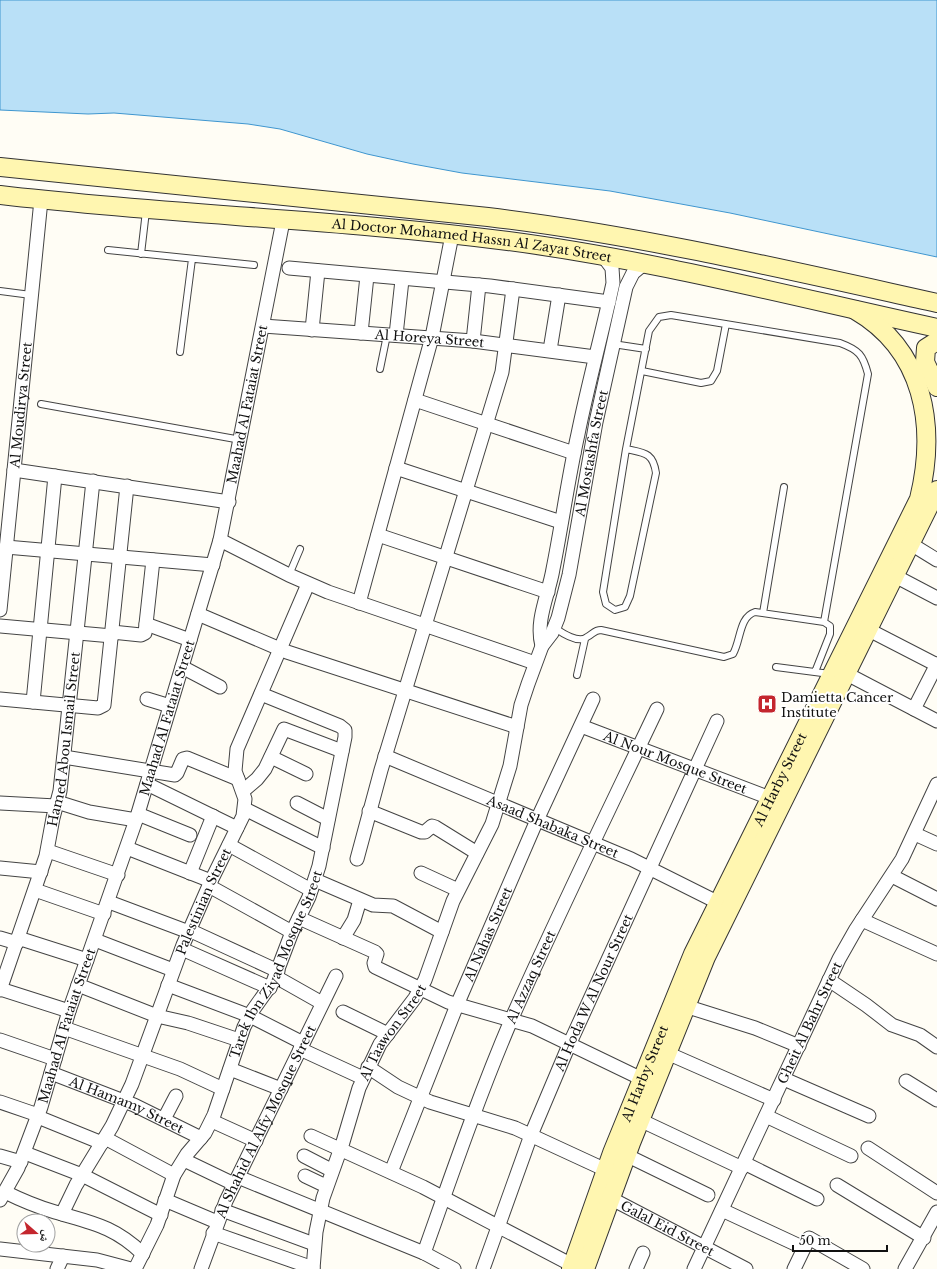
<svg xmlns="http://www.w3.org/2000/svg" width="937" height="1269" font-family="'Libre Baskerville','Noto Naskh Arabic',serif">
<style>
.water{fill:#b9e0f7;stroke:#3f96cf}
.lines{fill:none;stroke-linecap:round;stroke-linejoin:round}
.lane-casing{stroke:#444;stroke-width:8}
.street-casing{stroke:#444;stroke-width:15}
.secondary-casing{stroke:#333;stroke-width:20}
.lane{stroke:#fff;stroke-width:6}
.street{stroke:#fff;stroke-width:13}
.secondary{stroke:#fff6b0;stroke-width:18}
.labels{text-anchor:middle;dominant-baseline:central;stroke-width:4;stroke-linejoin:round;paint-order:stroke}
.street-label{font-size:13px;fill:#111;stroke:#fff}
.poi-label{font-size:13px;fill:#111;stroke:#fff;text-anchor:start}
</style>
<rect width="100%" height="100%" fill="#fffdf5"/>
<path class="water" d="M0 0H937V257L730 213 610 191 462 173 413 164 367 154 280 129 248 124 114 113 88 114 0 110Z"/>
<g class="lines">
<defs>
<path id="lane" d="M108 250 254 265
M141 254 146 211
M0 291 31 295
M613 344 646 349
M180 352 192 259
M380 369 387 335
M642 371 701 383 711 381 717 371 726 324
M41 404 241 440
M626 449C644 453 653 452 656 473L630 596 625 607 615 610 606 604 603 592 626 449 649 331 659 317 671 315 840 343C859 350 863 355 868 374L824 622
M289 575 300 549
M763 613 784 487
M555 628C562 633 579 644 587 637 593 634 594 630 601 630L724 657 733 654C741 640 739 617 755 612L824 622 830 626V634L815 672
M776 667 830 674
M577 675 585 639"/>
<g id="street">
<path d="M289 268 490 286 609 302"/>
<path id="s1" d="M263 326 473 341 595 357"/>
<path d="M312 330 318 271"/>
<path d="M361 333 367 276"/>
<path d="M396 335 402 280"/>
<path d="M473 341 479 285"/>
<path d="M550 350 559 295"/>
<path d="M415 400 574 453"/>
<path d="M396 468 561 522"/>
<path d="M14 470 229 502"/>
<path d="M378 535 548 592"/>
<path d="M220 540 289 575 328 592 535 663"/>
<path d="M911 544 937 560"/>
<path d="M6 547 213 565"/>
<path d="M895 576 937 598"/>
<path d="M359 603 432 337 452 235"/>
<path id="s2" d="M0 610 41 200"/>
<path d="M198 614 287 652 517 727"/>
<path d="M146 624 190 640"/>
<path d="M0 626 112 636"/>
<path d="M869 630 937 665"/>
<path d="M112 632 141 635 145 633 153 560"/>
<path d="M542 646C535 620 549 594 553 569 562 524 568 479 578 434 588 384 602 334 613 283L612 268 603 256"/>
<path d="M182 667 220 687"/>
<path d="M847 674 937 721"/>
<path d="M0 699 98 708 104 705 127 486"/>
<path d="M147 699 170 706"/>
<path d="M33 702 55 476"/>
<path d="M914 709 937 664"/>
<path id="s3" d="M581 726 770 798"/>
<path id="s4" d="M385 756 631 859 717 902"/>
<path d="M64 757 175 775 177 773 183 759 187 758 238 779"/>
<path d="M271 757 306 774"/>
<path d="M147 784 237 828"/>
<path d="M243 791 257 779 265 769 284 729 342 751"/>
<path d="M57 802 89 812 136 820"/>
<path d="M0 803 56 806"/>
<path d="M297 803 328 819"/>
<path d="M245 809 323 848"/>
<path d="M369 811 421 832H425L432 826 435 827 477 853"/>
<path d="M138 814 190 835"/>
<path d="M915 834 937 844"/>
<path d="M229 845 311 890"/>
<path d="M127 848 211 881"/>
<path d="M48 851 118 875"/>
<path d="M357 859 381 770 502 372 513 289"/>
<path d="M0 868 41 872"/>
<path d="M190 873 213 816"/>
<path d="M421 873 458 890"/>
<path d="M892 876 937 899"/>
<path d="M315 880 373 905 393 906 442 932"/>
<path d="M209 886 292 932"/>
<path d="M35 890 104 914"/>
<path d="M109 902 189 932"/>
<path d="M299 918 375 952 377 954 374 963 375 967 448 1002 532 1026 642 1079"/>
<path d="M862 920 937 954"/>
<path d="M189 930 278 971"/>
<path d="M0 938 17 943"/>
<path d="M18 938 87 960"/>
<path d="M343 938 354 920 360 900"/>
<path d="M95 940 173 970"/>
<path d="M182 949 270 988"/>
<path d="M276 977 322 1003"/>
<path d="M829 980 866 1005 892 1025 920 1035 937 1047"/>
<path d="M78 985 157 1016 188 1023 239 1040"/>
<path d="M168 985 250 1016 303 1043"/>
<path d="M0 989 69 1011"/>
<path id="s5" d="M0 990 46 856 53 818 60 791 93 481"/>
<path d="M685 1006 755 1028 799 1046"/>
<path d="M343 1012 388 1034"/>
<path d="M64 1028 180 1069 223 1089"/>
<path d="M0 1040 55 1059"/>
<path d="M300 1049 363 1078"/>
<path d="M667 1053 774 1100"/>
<path d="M368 1067 398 1087 430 1102 515 1128 606 1170"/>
<path d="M230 1069 281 1089"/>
<path id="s6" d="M51 1073 134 1105 201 1138"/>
<path d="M784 1079 869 1116"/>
<path d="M906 1081 937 1100"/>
<path d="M0 1102 38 1115"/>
<path d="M766 1116 851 1156"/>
<path d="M38 1117 102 1143"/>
<path d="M164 1119 176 1096"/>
<path d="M640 1120 742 1168"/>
<path d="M212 1121 256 1141"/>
<path d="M311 1136 423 1187 572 1265"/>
<path d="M105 1138 174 1175"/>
<path d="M868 1148 937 1193"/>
<path d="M25 1153 82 1175 161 1215"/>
<path d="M626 1155 708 1195"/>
<path d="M0 1156 21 1162"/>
<path d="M304 1156 331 1170"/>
<path d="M184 1160 234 1184"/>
<path d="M744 1163 817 1199"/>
<path id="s7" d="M391 1172 457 1005 537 820 593 699"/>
<path d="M305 1176 326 1186"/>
<path d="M238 1177 424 1253 454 1269"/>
<path d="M837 1185 924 1238"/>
<path d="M5 1192C21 1200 38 1207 55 1212 92 1223 114 1226 143 1254"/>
<path id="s8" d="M610 1198 746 1269"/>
<path id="s9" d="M0 1200 18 1168 41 1107 69 1011 136 820 220 540 283 221"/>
<path d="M165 1200 217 1222"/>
<path d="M222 1210 314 1244"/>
<path d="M722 1210 804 1248"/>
<path id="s10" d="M62 1214 76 1185 112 1126 132 1084 183 945 211 881 243 816 245 799 235 771 237 749 308 584"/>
<path d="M213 1233 313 1268"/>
<path d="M0 1249 97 1260 131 1269"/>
<path id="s11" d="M424 1253C452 1174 479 1095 512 1018 558 914 608 812 657 709"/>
<path d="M57 1269 63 1256"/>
<path id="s12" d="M135 1269 157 1225 174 1175 187 1154 205 1133 214 1115 244 1027 253 1010 273 982 292 932 309 897 319 866 345 737V730L340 726 261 694"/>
<path id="s13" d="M201 1269 226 1201 336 976"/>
<path id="s14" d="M313 1269 316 1232 323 1198 343 1142 359 1088 380 1044 415 998 425 980 453 901 492 824 510 766 521 705 528 684 542 646 552 633 558 618 569 575 596 422 626 287 633 273 645 263"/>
<path id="s15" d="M483 1269 531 1135 569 1045 717 721"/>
<path d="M636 1269 643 1253"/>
<path id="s16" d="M694 1269 839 959 856 929 902 859 937 784"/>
<path d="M794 1269 809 1238 863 1269"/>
<path d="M905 1269 937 1212"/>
</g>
<g id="secondary">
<path d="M0 167 488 217C639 235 788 270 937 303"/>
<path id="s17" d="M0 195C169 215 339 219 508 241 653 260 794 297 937 328"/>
<path d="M937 341 926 348 925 362 937 387"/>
<path id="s18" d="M571 1269 612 1153 693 954 919 499C937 425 924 350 855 310"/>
<path d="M585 1269 631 1143 706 957 937 490"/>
</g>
</defs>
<use href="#lane" class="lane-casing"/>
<use href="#street" class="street-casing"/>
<use href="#secondary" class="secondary-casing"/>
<use href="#lane" class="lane"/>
<use href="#street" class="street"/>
<use href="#secondary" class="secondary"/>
</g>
<defs>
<symbol id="hospital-square" viewBox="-11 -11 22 22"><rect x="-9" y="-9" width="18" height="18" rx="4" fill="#c4262e" stroke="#fff"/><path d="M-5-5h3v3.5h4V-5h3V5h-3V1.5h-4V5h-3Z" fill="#fff"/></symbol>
</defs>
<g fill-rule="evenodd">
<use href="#hospital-square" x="756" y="693" width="22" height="22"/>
</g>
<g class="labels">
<g class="street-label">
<text stroke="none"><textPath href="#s17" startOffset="474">Al Doctor Mohamed Hassn Al Zayat Street</textPath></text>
<text stroke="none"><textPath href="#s1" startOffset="167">Al Horeya Street</textPath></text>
<text stroke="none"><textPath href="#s9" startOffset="835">Maahad Al Fataiat Street</textPath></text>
<text stroke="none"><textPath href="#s2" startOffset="206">Al Moudirya Street</textPath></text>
<text stroke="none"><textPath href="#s14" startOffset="871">Al Mostashfa Street</textPath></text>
<text stroke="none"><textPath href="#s9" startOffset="511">Maahad Al Fataiat Street</textPath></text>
<text stroke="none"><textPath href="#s5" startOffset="260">Hamed Abou Ismail Street</textPath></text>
<text stroke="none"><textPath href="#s3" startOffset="101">Al Nour Mosque Street</textPath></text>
<text stroke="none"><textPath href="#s18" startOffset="533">Al Harby Street</textPath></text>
<text stroke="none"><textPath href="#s4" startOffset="182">Asaad Shabaka Street</textPath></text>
<text stroke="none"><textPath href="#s10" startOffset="344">Palestinian Street</textPath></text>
<text stroke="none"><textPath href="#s7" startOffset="257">Al Nahas Street</textPath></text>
<text stroke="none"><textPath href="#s12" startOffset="338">Tarek Ibn Ziyad Mosque Street</textPath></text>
<text stroke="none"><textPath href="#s11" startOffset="296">Al Azzaq Street</textPath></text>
<text stroke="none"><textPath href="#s15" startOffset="298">Al Hoda W Al Nour Street</textPath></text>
<text stroke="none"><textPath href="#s16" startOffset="272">Gheit Al Bahr Street</textPath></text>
<text stroke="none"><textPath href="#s9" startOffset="187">Maahad Al Fataiat Street</textPath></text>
<text stroke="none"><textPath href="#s14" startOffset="253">Al Taawon Street</textPath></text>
<text stroke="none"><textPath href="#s18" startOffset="209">Al Harby Street</textPath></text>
<text stroke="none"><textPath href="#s6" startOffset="82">Al Hamamy Street</textPath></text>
<text stroke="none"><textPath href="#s13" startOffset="161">Al Shahid Al Alfy Mosque Street</textPath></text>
<text stroke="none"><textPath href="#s8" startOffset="65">Galal Eid Street</textPath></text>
</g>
<g class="poi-label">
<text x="781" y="697">Damietta Cancer<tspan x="781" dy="15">Institute</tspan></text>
</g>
</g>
<g transform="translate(36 1233) rotate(110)"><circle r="19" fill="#ffffff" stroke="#a0a0a0"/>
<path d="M0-3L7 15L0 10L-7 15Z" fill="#c4262e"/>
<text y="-6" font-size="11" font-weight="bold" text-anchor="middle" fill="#111111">ش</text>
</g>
<path d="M793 1245v6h94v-6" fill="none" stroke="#111111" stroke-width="2"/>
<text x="799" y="1245" font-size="12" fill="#111111" stroke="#ffffff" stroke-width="3" paint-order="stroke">50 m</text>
</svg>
